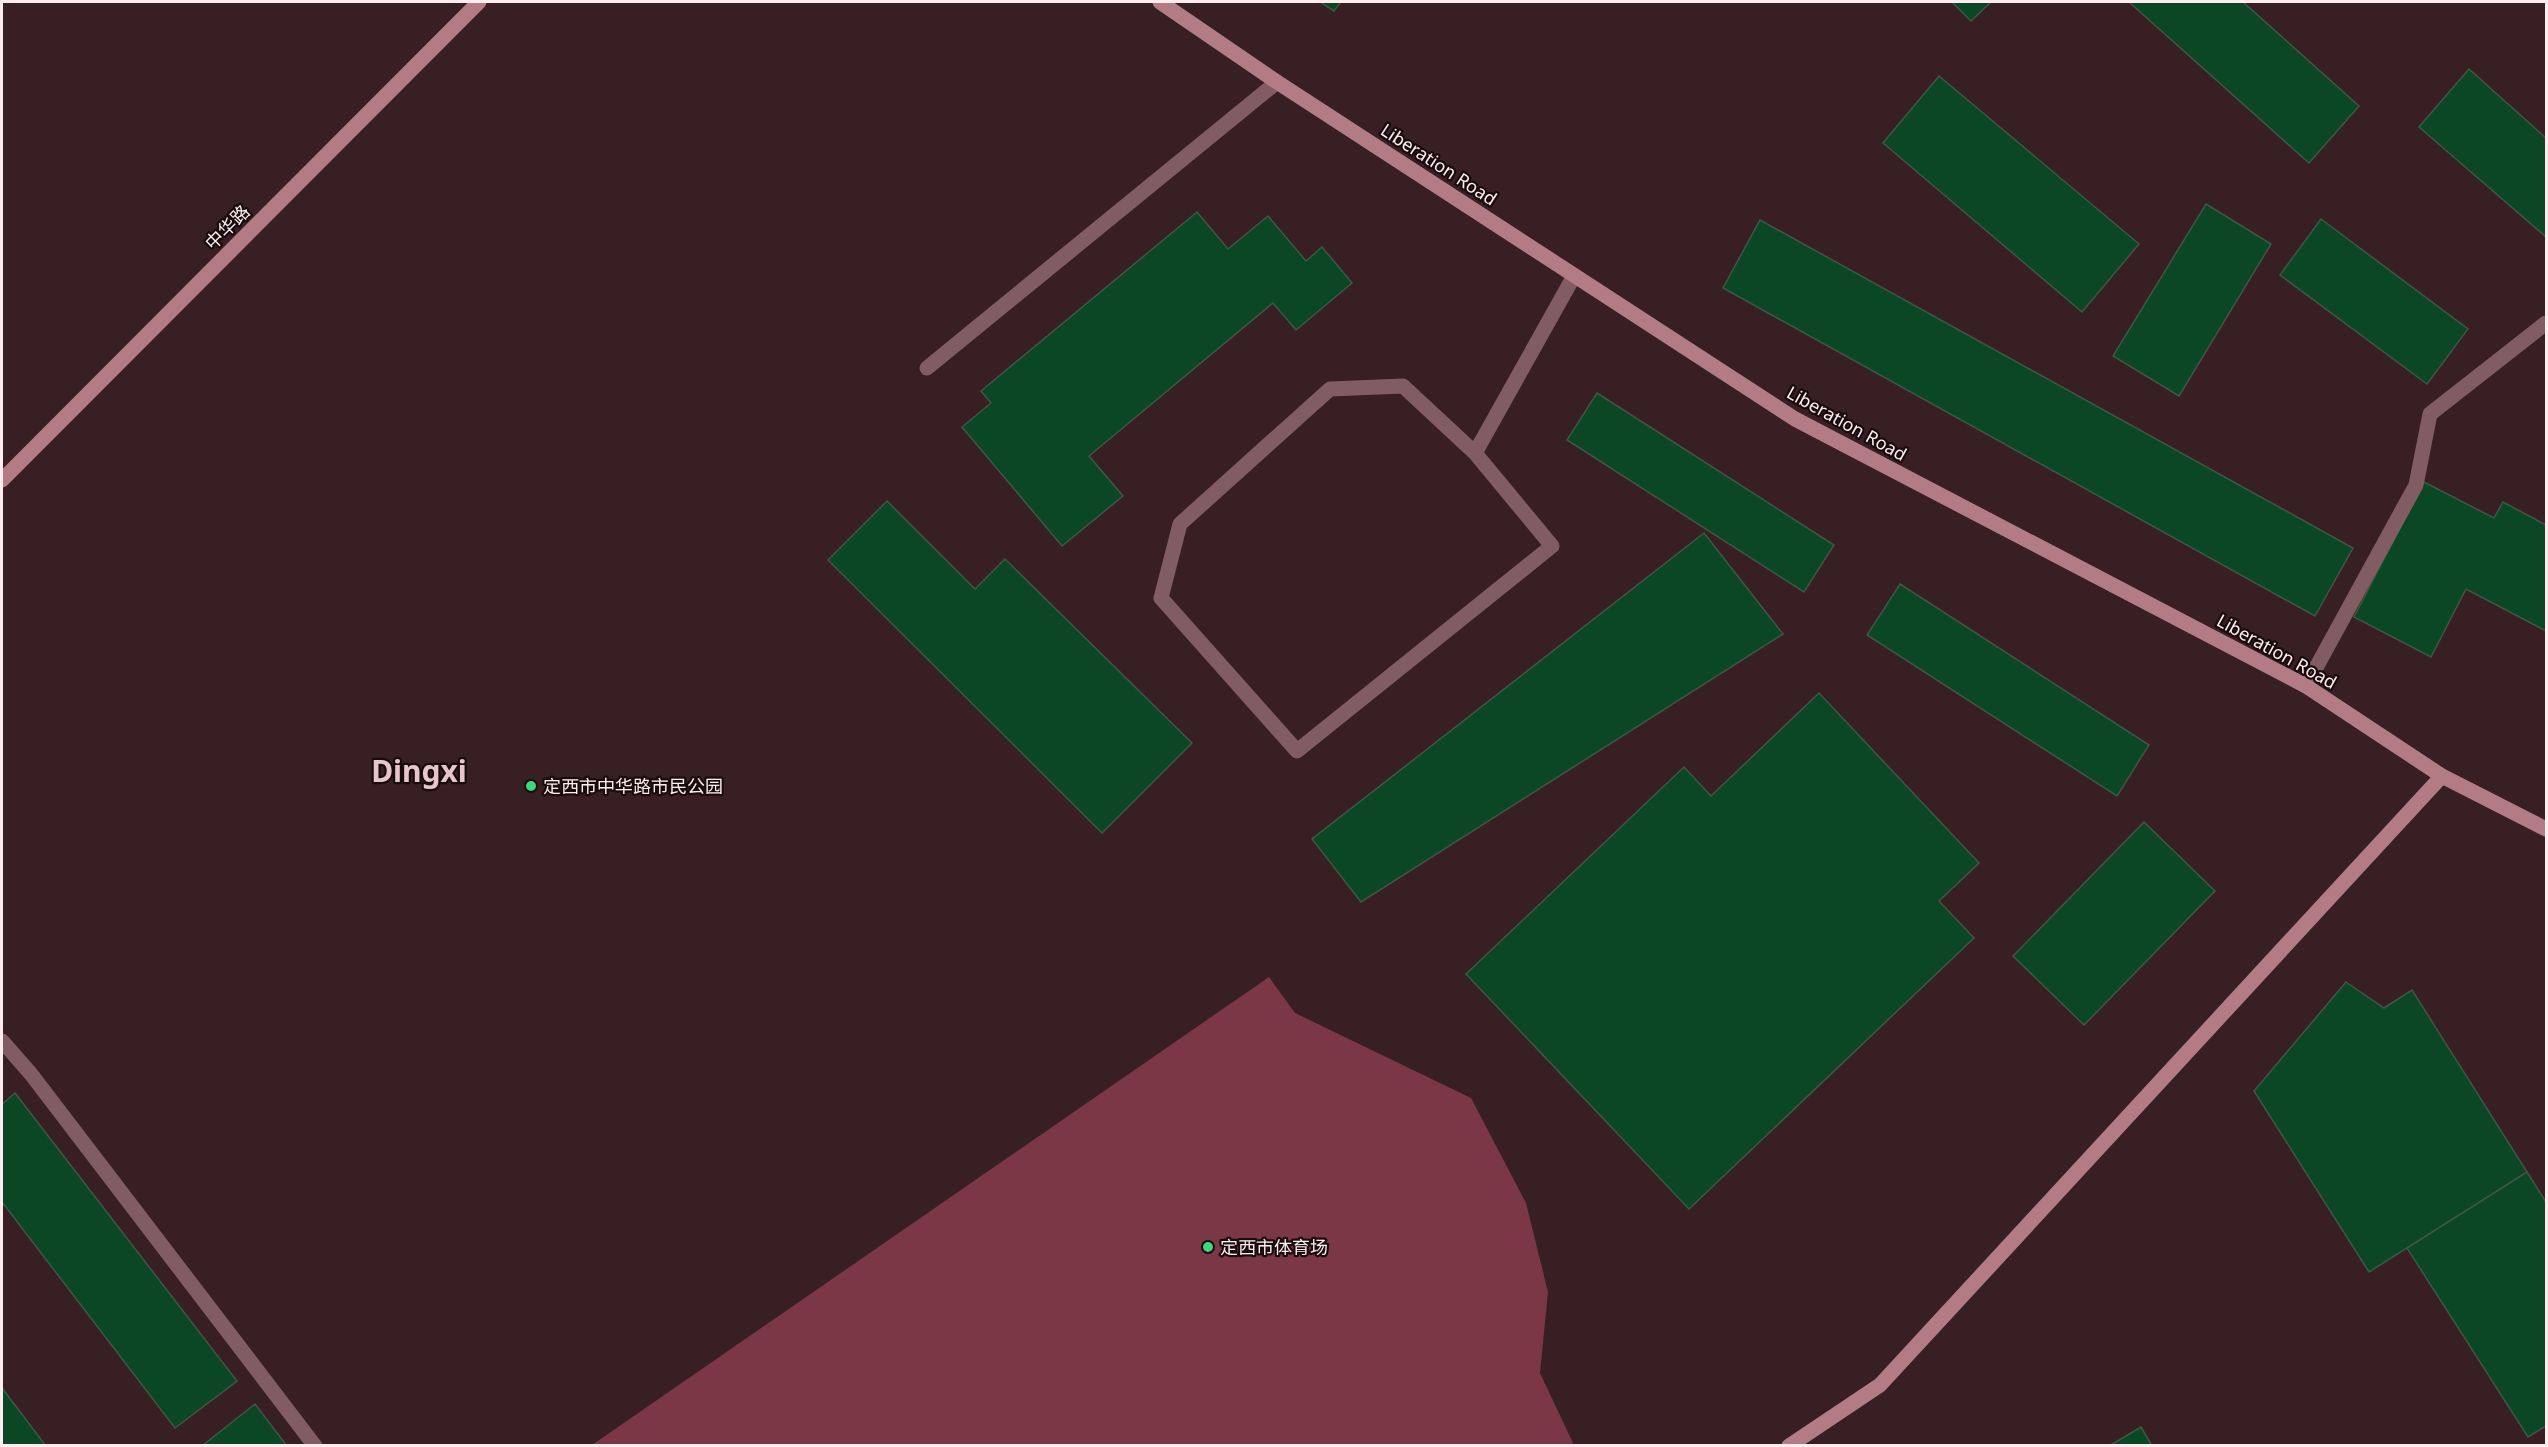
<svg xmlns="http://www.w3.org/2000/svg" width="2548" height="1447" font-family="'Noto Sans','Noto Sans SC',sans-serif">
<style>
.green{fill:#7b3745}
.building{fill:#0b4725;stroke:#3f5646;stroke-width:1.5}
.lines{fill:none;stroke-linecap:round;stroke-linejoin:round}
.lane{stroke:#815d63;stroke-width:15}
.street{stroke:#815d63;stroke-width:15}
.secondary{stroke:#b37b84;stroke-width:15}
.poi-dot{fill:#3dd77e;stroke:#180c0e;stroke-width:2}
.labels{text-anchor:middle;dominant-baseline:central;stroke-width:4.5;stroke-linejoin:round;paint-order:stroke}
.street-label{font-size:18px;fill:#feecee;stroke:#180c0e}
.poi-label{font-size:18px;fill:#feecee;stroke:#180c0e;text-anchor:start}
.town-label{font-size:30px;font-weight:bold;fill:#e7c5c9;stroke:#180c0e}
</style>
<rect width="100%" height="100%" fill="#381f23"/>
<path class="green" d="M1269 977 1295 1013 1471 1098 1526 1203 1548 1292 1540 1373 1573 1443 1570 1446 592 1445Z"/>
<path class="building" d="M1320 2H1341L1334 11Z
M1952 2H1991L1971 21Z
M2129 2H2243L2359 106 2309 163Z
M2469 69 2546 138V237L2419 127Z
M1939 76 2139 244 2082 312 1883 143Z
M2206 204 2271 244 2179 396 2113 356Z
M1197 212 1228 249 1268 216 1306 261 1322 247 1352 283 1296 330 1273 303 1089 456 1123 496 1062 546 962 427 991 403 981 391Z
M2321 219 2468 329 2427 384 2280 275Z
M1760 220 2353 548 2315 616 1723 288Z
M1597 393 1834 545 1804 592 1567 440Z
M2424 482 2494 518 2503 502 2546 525V631L2466 589 2431 657 2354 617Z
M887 501 975 589 1005 559 1192 743 1102 833 828 560Z
M1704 533 1783 634 1361 902 1312 839Z
M1900 584 2149 745 2117 796 1867 635Z
M1819 693 1979 863 1939 901 1974 938 1689 1209 1466 974 1684 767 1711 796Z
M2144 822 2215 891 2084 1025 2013 956Z
M2346 982 2384 1008 2412 990 2527 1172 2369 1272 2254 1091Z
M15 1093 237 1381 175 1428 2 1202V1104Z
M2527 1172 2546 1202V1426L2528 1437 2407 1248Z
M2 1388 46 1446H2Z
M255 1404 287 1446H202Z
M2141 1427 2152 1446H2109Z"/>
<g class="lines">
<path class="lane" d="M927 368 1277 82
M1403 386 1475 453 1552 546 1297 751 1161 598 1180 524 1330 389Z
M1475 453 1574 276
M2306 686 2416 485 2430 414 2546 323"/>
<path class="street" d="M2 1041 31 1074 315 1446"/>
<path class="secondary" d="M1160 2 1277 82 1795 419 2306 686 2442 776 2546 829
M2 480 479 2
M1789 1446 1880 1385 2442 776"/>
</g>
<g class="poi-dot">
<circle cx="531" cy="786" r="6"/>
<circle cx="1208" cy="1247" r="6"/>
</g>
<g class="labels">
<g class="street-label">
<text transform="translate(1439 164) rotate(33)">Liberation Road</text>
<text transform="translate(227 227) rotate(-45)">中华路</text>
<text transform="translate(1847 423) rotate(29)">Liberation Road</text>
<text transform="translate(2277 651) rotate(29)">Liberation Road</text>
</g>
<g class="poi-label">
<text x="543" y="786">定西市中华路市民公园</text>
<text x="1220" y="1247">定西市体育场</text>
</g>
<g class="town-label">
<text x="419" y="770">Dingxi</text>
</g>
</g>
<rect width="2548" height="1447" fill="none" stroke="#feecee" stroke-width="6"/>
</svg>
